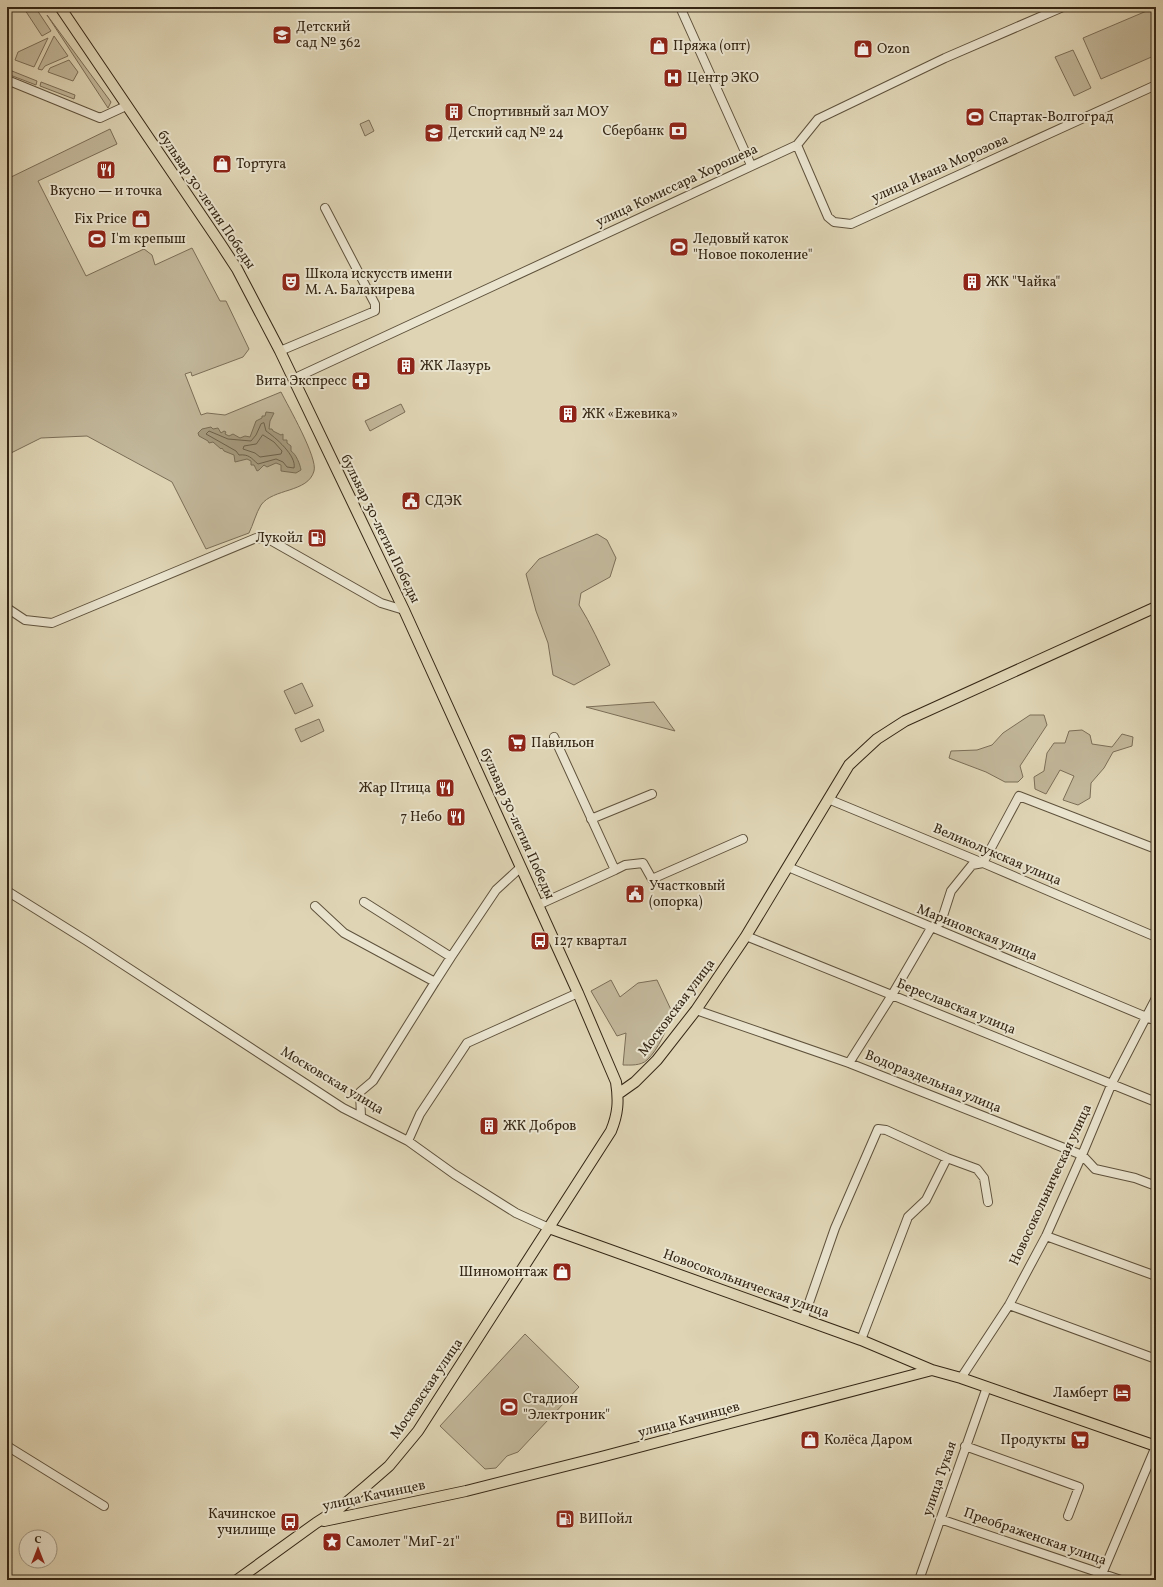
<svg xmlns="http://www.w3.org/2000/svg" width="1163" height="1587" font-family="Vollkorn,serif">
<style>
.green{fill:#c2b79a;stroke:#7b6e57}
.water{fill:#a59a7e;stroke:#786c54}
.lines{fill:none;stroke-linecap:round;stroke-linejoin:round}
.shore{stroke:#6c6049;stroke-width:1}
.minor-casing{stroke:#5f523c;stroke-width:10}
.major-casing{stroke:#342614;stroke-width:12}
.minor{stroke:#eae4cf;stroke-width:8}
.major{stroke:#dfd5b5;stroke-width:10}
.labels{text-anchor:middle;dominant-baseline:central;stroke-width:4;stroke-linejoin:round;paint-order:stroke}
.poi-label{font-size:14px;fill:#342614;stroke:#eae4cf;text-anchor:start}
.street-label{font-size:14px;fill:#342614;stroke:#eae4cf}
</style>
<rect width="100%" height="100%" fill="#dfd5b5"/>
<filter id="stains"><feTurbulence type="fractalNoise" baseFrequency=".005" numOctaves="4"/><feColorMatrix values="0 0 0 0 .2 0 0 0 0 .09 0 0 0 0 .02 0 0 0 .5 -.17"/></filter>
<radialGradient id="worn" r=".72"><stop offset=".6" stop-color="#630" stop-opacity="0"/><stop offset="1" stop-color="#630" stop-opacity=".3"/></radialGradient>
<path class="green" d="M23 7H35L51 31 42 36Z
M1156 7V55L1101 79 1083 38Z
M47 15 111 102 108 108Z
M54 36 68 56 45 66 42 70 38 69Z
M48 38 34 67 15 60 18 52Z
M1073 50 1091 88 1074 96 1055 57Z
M69 60 78 72 73 81 48 72 50 68Z
M12 71 37 81 36 85 10 75Z
M41 82 75 95 74 99 40 86Z
M369 120 374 131 365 136 360 124Z
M110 129 117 144 38 181 86 276 144 249 152 255 155 265 192 248 220 301H226L249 349 243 357 192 376 191 372 185 374 201 415 207 413 225 415 281 392C288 406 318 458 314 471 308 493 273 488 261 505 256 513 253 525 249 533L206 549 172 482 87 436 41 438 7 455V179Z
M401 404 405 412 370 431 365 421Z
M597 534 607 540 616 558 610 577 581 593 579 605C591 624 600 645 610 665L574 685 553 675 548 643 536 611 526 574 539 559Z
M302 683 313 706 295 714 284 691Z
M654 702 675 731 586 707Z
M1030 715H1044L1047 725 1020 766 1023 777 1018 782H1005L986 772 949 758 951 751 977 750 992 745 1003 733Z
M319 719 324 731 301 742 295 729Z
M1082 730 1090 735 1092 744 1112 747 1122 734 1133 737 1132 746 1113 752 1104 768 1091 783 1090 798 1078 805 1063 800 1074 776 1060 770 1046 794 1035 789 1034 777 1044 771 1047 753 1054 743H1065L1069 731Z
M611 980 620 997 638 983 657 980 673 1014C666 1029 659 1049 647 1060 641 1066 630 1065 623 1065L626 1033 617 1036 591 991Z
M525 1334 579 1387 518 1452 507 1456 496 1468 485 1469 440 1426Z"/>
<path class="water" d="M266 412 274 413 270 421 269 429H272L273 431 281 435 283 434V440H287V443L291 446V451C296 454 300 464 301 470L296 473 281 471V465L276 463 267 467 264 465 259 470 257 471 254 465H251V461L247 459 235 462 234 455 224 451 222 448 221 449 213 442 209 443 208 441 199 436 198 433 202 429 211 427 213 429 218 428 221 433 224 431 226 432 225 434 229 436 233 434 240 438 245 436 250 437 256 421 262 418V416H265Z"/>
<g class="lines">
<path class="shore" d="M264 423 266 431C275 437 297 456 294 468L287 467 283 462 276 459 258 464C251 458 249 454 239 455L236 451 206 434 209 431 228 439 251 441 256 435 261 424Z
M263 435 274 442 282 451 281 454 260 457 255 453 243 449 244 446 256 444Z"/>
<defs>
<path id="minor" d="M680 7 751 165
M7 80 100 118 126 106
M797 145 828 217 834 222 851 224 1156 85
M280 351 375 311V304L325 208
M293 379 797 145 818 119 945 58 1063 7
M7 608 25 620 52 623 256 538 270 540 381 603 404 610
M828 799 983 863 1156 937
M591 819 652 794
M788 867 1156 1021
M615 870 625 865 643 863 652 879 743 839
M7 891 87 941 343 1108 408 1141 454 1174 516 1213 549 1228
M364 902 451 957 496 890 521 867
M538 905 615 870 554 737
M315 906 344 933 435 982 373 1081 360 1092 361 1117
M746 936 1156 1102
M435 982 451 957
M696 1010 849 1063 1082 1155 1095 1169 1135 1178 1156 1186
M849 1063 892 995 931 928 941 922 951 891 972 865 983 863 1019 796 1156 849
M408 1141 420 1114 467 1043 578 993
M1046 1236 1156 1276
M1009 1305 1156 1359
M803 1320 835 1228 878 1129 886 1130 947 1158 977 1169 984 1178 988 1202
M861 1340 908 1217 926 1200 947 1158
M961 1378 1009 1305 1046 1236 1082 1155 1112 1083 1156 998
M7 1446 104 1506
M965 1446 1079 1487 1068 1516
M940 1519 1121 1580
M1102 1574 1156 1446
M919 1580 987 1387"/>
<path id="major" d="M60 7 220 243 237 269 280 351 404 610 578 993 616 1082C619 1101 618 1114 611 1131L418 1431 389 1466 366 1486 341 1507 316 1523 237 1580
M618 1094 635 1082 657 1060 696 1010 746 936 849 765 877 739 905 721 1156 607
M549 1228 861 1340 932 1370 961 1378 1156 1446
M324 1521 466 1491 601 1457 932 1370"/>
</defs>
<use href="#minor" class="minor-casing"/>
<use href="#major" class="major-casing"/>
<use href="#minor" class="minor"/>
<use href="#major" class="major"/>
</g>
<defs>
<symbol id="school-square" viewBox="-11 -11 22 22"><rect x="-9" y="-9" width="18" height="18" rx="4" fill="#8f2418" stroke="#eae4cf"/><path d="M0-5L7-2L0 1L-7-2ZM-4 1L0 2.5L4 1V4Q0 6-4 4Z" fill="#fff"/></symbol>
<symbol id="shop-square" viewBox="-11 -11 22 22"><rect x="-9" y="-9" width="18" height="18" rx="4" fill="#8f2418" stroke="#eae4cf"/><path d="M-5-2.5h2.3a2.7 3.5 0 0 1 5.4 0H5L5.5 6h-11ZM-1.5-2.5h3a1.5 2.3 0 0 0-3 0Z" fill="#fff"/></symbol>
<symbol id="hospital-square" viewBox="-11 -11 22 22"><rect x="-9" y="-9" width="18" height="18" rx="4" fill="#8f2418" stroke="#eae4cf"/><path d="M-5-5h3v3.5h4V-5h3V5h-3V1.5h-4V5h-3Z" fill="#fff"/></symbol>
<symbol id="building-square" viewBox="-11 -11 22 22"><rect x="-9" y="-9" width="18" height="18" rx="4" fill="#8f2418" stroke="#eae4cf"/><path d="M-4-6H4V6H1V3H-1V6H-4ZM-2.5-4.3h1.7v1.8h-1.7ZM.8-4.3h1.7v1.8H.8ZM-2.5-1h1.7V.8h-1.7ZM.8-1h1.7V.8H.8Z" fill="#fff"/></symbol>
<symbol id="stadium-square" viewBox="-11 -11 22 22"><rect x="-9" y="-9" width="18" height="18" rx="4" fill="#8f2418" stroke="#eae4cf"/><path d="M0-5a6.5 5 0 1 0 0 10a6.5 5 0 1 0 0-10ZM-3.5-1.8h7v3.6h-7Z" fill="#fff"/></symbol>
<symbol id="bank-square" viewBox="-11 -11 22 22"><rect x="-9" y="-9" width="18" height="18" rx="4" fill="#8f2418" stroke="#eae4cf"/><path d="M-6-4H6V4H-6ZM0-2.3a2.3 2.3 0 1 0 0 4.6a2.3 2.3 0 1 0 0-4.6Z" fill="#fff"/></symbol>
<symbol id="restaurant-square" viewBox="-11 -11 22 22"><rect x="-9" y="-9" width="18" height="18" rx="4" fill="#8f2418" stroke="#eae4cf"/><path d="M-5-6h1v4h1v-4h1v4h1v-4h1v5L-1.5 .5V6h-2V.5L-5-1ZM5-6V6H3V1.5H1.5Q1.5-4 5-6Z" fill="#fff"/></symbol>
<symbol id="theatre-square" viewBox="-11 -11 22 22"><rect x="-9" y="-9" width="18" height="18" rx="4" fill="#8f2418" stroke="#eae4cf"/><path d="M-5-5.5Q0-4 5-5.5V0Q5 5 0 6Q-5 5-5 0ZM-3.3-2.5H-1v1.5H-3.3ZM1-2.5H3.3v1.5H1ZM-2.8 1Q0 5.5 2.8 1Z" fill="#fff"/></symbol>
<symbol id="pharmacy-square" viewBox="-11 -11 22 22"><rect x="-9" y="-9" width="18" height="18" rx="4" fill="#8f2418" stroke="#eae4cf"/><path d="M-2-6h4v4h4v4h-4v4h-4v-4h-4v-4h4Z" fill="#fff"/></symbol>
<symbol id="civic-square" viewBox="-11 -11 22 22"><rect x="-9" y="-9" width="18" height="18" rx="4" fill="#8f2418" stroke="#eae4cf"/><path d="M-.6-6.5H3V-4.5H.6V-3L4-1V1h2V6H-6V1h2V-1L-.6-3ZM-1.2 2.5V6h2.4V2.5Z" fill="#fff"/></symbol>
<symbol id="fuel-square" viewBox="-11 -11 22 22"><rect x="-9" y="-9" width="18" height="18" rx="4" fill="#8f2418" stroke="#eae4cf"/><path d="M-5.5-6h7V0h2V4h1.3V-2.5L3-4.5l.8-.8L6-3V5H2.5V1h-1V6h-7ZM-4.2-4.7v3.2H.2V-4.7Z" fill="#fff"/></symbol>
<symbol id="supermarket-square" viewBox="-11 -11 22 22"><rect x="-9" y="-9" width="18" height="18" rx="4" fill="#8f2418" stroke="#eae4cf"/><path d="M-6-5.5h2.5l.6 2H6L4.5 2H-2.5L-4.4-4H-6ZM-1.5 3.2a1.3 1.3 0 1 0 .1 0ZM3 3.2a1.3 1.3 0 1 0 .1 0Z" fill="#fff"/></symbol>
<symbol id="bus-square" viewBox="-11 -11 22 22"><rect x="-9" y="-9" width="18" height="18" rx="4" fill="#8f2418" stroke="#eae4cf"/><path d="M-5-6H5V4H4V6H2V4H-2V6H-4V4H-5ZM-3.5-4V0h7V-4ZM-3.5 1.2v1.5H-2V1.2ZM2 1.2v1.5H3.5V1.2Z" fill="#fff"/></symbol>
<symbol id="hotel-square" viewBox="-11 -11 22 22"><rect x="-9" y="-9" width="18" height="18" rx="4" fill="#8f2418" stroke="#eae4cf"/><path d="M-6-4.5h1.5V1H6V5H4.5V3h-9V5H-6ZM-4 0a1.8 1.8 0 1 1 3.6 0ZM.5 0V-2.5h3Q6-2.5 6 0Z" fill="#fff"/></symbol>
<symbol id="sight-square" viewBox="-11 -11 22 22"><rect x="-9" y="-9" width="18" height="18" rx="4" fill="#8f2418" stroke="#eae4cf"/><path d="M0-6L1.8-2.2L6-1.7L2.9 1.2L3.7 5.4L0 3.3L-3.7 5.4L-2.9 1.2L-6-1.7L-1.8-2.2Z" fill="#fff"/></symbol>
</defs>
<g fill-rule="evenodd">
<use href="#school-square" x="271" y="24" width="22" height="22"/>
<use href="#shop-square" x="648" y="35" width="22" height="22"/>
<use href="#shop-square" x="852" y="38" width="22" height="22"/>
<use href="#hospital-square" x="662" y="67" width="22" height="22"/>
<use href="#building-square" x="443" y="101" width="22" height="22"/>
<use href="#stadium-square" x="964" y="106" width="22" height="22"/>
<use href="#bank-square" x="667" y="120" width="22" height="22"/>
<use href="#school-square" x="423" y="122" width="22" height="22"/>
<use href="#shop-square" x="211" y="153" width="22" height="22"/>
<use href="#restaurant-square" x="95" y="159" width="22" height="22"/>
<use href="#shop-square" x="130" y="208" width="22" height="22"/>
<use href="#stadium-square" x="86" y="228" width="22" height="22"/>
<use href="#stadium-square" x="668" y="236" width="22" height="22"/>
<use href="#theatre-square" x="280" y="271" width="22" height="22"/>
<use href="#building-square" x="961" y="271" width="22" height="22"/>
<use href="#building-square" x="395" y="355" width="22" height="22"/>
<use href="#pharmacy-square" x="350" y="370" width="22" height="22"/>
<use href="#building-square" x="557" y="403" width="22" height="22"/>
<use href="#civic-square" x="400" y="490" width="22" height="22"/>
<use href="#fuel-square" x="306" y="527" width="22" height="22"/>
<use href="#supermarket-square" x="506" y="732" width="22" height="22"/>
<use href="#restaurant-square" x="434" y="777" width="22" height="22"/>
<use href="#restaurant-square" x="445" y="806" width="22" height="22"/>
<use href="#civic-square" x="624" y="883" width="22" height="22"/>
<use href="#bus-square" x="529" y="930" width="22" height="22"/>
<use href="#building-square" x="478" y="1115" width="22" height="22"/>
<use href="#shop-square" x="551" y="1261" width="22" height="22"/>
<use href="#hotel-square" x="1111" y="1382" width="22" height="22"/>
<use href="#stadium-square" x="498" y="1396" width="22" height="22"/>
<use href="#shop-square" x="799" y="1429" width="22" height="22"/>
<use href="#supermarket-square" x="1069" y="1429" width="22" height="22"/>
<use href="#fuel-square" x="554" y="1508" width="22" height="22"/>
<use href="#bus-square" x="279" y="1511" width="22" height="22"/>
<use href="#sight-square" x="321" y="1531" width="22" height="22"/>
</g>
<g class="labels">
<g class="poi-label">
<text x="296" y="27">Детский<tspan x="296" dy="16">сад № 362</tspan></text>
<text x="673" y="46">Пряжа (опт)</text>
<text x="877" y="49">Ozon</text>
<text x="687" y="78">Центр ЭКО</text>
<text x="468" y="112">Спортивный зал МОУ</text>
<text x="989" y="117">Спартак-Волгоград</text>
<text x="664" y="131" text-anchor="end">Сбербанк</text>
<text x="448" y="133">Детский сад № 24</text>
<text x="236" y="164">Тортуга</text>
<text x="106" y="191" text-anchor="middle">Вкусно — и точка</text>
<text x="127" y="219" text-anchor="end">Fix Price</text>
<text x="111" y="239">I'm крепыш</text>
<text x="693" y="239">Ледовый каток<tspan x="693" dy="16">"Новое поколение"</tspan></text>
<text x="305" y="274">Школа искусств имени<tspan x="305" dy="16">М. А. Балакирева</tspan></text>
<text x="986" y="282">ЖК "Чайка"</text>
<text x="420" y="366">ЖК Лазурь</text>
<text x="347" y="381" text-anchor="end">Вита Экспресс</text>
<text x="582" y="414">ЖК «Ежевика»</text>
<text x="425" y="501">СДЭК</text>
<text x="303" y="538" text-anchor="end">Лукойл</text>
<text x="531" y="743">Павильон</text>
<text x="431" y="788" text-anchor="end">Жар Птица</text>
<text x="442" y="817" text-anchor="end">7 Небо</text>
<text x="649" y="886">Участковый<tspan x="649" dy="16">(опорка)</tspan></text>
<text x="554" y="941">127 квартал</text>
<text x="503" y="1126">ЖК Добров</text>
<text x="548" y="1272" text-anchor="end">Шиномонтаж</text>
<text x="1108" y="1393" text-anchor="end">Ламберт</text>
<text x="523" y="1399">Стадион<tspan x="523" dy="16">"Электроник"</tspan></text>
<text x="824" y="1440">Колёса Даром</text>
<text x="1066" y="1440" text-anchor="end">Продукты</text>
<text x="276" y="1514" text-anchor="end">Качинское<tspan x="276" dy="16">училище</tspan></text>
<text x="579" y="1519">ВИПойл</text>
<text x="346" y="1542">Самолет "МиГ-21"</text>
</g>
<g class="street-label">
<text transform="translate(940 169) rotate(-24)">улица Ивана Морозова</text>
<text transform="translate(677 186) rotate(-25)">улица Комиссара Хорошева</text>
<text transform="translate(206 200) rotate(56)">бульвар 30-летия Победы</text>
<text transform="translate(380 529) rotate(64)">бульвар 30-летия Победы</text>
<text transform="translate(517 824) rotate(66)">бульвар 30-летия Победы</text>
<text transform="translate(997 855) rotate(23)">Великолукская улица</text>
<text transform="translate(977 933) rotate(22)">Мариновская улица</text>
<text transform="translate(956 1007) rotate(22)">Береславская улица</text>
<text transform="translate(677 1008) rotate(-53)">Московская улица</text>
<text transform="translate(332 1081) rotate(31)">Московская улица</text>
<text transform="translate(933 1082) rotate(22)">Водораздельная улица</text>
<text transform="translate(1051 1185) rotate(-65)">Новосокольническая улица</text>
<text transform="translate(746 1284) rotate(20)">Новосокольническая улица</text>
<text transform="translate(427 1389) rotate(-56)">Московская улица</text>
<text transform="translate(689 1420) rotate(-15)">улица Качинцев</text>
<text transform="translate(940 1479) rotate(-71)">улица Тукая</text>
<text transform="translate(374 1496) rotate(-12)">улица Качинцев</text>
<text transform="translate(1035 1537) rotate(19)">Преображенская улица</text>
</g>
</g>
<rect width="1163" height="1587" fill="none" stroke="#dfd5b5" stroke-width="24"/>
<rect x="8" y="8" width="1147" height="1571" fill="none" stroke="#342614" stroke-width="2"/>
<rect x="12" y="12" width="1139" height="1563" fill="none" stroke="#342614"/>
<g transform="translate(38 1549)"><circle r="19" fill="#eae4cf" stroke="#a19884"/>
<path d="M0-3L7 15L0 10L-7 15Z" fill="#8f2418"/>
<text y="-6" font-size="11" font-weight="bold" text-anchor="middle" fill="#342614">С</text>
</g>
<rect width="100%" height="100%" filter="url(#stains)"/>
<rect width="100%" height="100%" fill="url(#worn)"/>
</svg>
